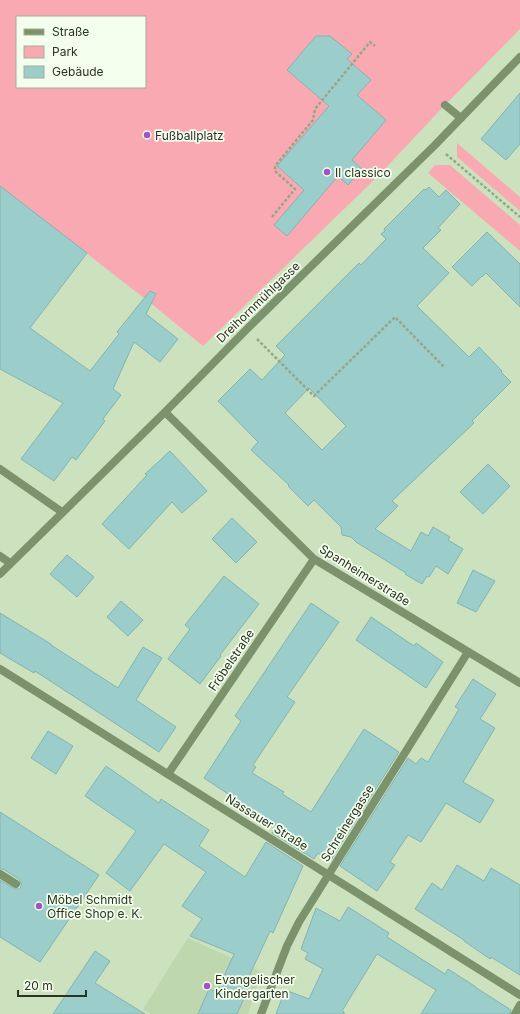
<svg xmlns="http://www.w3.org/2000/svg" width="520" height="1014" font-family="Inter,sans-serif">
<style>
.built{fill:#bfd7ae}
.green{fill:#f9a9b1;fill-rule:evenodd}
.building{fill:#9bcdcb;stroke:#83b4b2;fill-rule:evenodd}
.lines{fill:none;stroke-linecap:round;stroke-linejoin:round}
.path{stroke:#95a68a;stroke-width:2.5;stroke-dasharray:3 2;stroke-linecap:butt}
.service{stroke:#7c926c;stroke-width:8}
.minor{stroke:#7c926c;stroke-width:8}
.poi-dot{fill:#9f53c5;stroke:#f3feec;stroke-width:1.5}
.labels{text-anchor:middle;dominant-baseline:central;stroke-width:3.5;stroke-linejoin:round;paint-order:stroke}
.poi-label{font-size:12px;fill:#2b3325;stroke:#f3feec;text-anchor:start}
.street-label{font-size:12px;fill:#2b3325;stroke:#f3feec}
</style>
<rect width="100%" height="100%" fill="#cce1be"/>
<path class="built" d="M188 938 262 972 248 1014H151L143 1009Z"/>
<path class="green" d="M0 0H520V29L445 105 378 176 203 346 153 305 0 186ZM17 17H145V87H17Z
M457 143 520 197V211L457 157Z
M435 165H450L520 225V251L428 173Z"/>
<path class="building" d="M316 36H330L352 54 347 59 371 80 357 95 386 120 352 160 362 169 348 185 338 176 287 236 274 225 304 190 277 166 329 106 287 70Z
M520 93V144L506 160 481 139Z
M0 186 87 253 30 328 90 371 119 334 117 332 150 291 156 294 146 314 178 339 160 362 134 342 113 389 121 395 103 419 105 421 76 460 72 457 54 481 21 459 63 403 0 369Z
M429 187 439 197 446 190 460 204 438 228 441 230 423 248 449 273 417 306 469 357 479 347 502 371 501 372 511 382 472 421 474 423 392 501 398 506 375 529 411 551 421 532 428 536 433 527 450 537 448 540 463 549 448 574 436 566 429 577 427 576 422 584 405 574 406 573 356 542 351 537 342 535 341 527 314 500 308 506 288 486 289 485 251 450 258 442 218 401 250 369 262 380 285 355 276 346 359 263 361 265 386 239 381 234 385 231 384 229 424 189 425 190ZM309 388 346 426 322 450 285 413Z
M487 232 520 264V307L486 273 482 277V276L472 286 452 267Z
M170 451 207 491 182 513 172 502 129 549 102 524 147 475 145 474Z
M488 464 510 486 483 514 460 492Z
M232 518 257 542 236 563 212 539Z
M67 555 94 577 77 597 50 574Z
M473 570 495 581 476 612 457 603Z
M224 576 259 604 220 655 221 656 200 684 168 659 190 629 185 625Z
M121 601 143 620 128 636 107 617Z
M311 603 339 622 287 697 295 702 253 765 256 767 252 773 284 792 282 794 311 812 364 729 399 752 331 860 322 853 321 855 318 853 314 859 272 833 276 826 238 803 239 801 204 778 241 721 235 716Z
M0 613 51 644V645L118 688 143 647 162 658 136 700 176 727 159 752 35 671 34 673 0 653Z
M371 617 414 646 416 643 443 662 426 688 356 640Z
M473 679 496 694 480 719 495 728 463 782 494 800 480 823 446 803 421 842 408 835 390 862 395 865 377 891 340 866 408 758 416 764 421 758 428 762 459 709 455 707Z
M48 731 73 746 56 774 31 758Z
M106 766 159 803 161 799 209 830 199 846 245 877 266 842 303 866 273 933 270 931 246 983 250 985 237 1014H198L209 989 217 992 234 954 190 936 202 919 182 906 206 872 164 844 130 891 106 873 136 831 85 796Z
M0 812 99 875 40 962 0 937V880L15 889H19L21 887V884L19 879 3 869H0Z
M457 865 484 881 491 868 520 885V975L491 957 490 959 464 941V940L415 909 432 883 442 890Z
M348 907 389 933 387 937 445 974 448 969 476 987H475L511 1010 510 1014H421L436 990 377 954 342 1011 344 1012V1014H276L285 990 309 999 323 969 305 959 308 953 301 949 316 908 340 921Z
M95 951 110 961 95 983 145 1014H53Z"/>
<g class="lines">
<path class="path" d="M446 154 520 217
M272 217 295 189 275 171V166L313 120 315 109 370 42 375 46
M257 339 314 396 395 317 444 367"/>
<path class="service" d="M445 105 461 118
M0 556 10 563
M0 874 16 884"/>
<path class="minor" d="M165 412 314 559 520 683
M0 469 62 512
M0 574 165 412 247 329 435 145 520 57
M0 669 520 995
M168 774 314 559
M261 1014 287 946 299 922 468 652
M515 1014 520 1005"/>
</g>
<g class="poi-dot">
<circle cx="147" cy="135" r="4"/>
<circle cx="327" cy="172" r="4"/>
<circle cx="39" cy="906" r="4"/>
<circle cx="207" cy="986" r="4"/>
</g>
<g class="labels">
<g class="poi-label">
<text x="155" y="135">Fußballplatz</text>
<text x="335" y="172">Il classico</text>
<text x="47" y="899">Möbel Schmidt<tspan x="47" dy="14">Office Shop e. K.</tspan></text>
<text x="215" y="979">Evangelischer<tspan x="215" dy="14">Kindergarten</tspan></text>
</g>
<g class="street-label">
<text transform="translate(258 302) rotate(-44)">Dreihornmühlgasse</text>
<text transform="translate(365 575) rotate(32)">Spanheimerstraße</text>
<text transform="translate(231 660) rotate(-56)">Fröbelstraße</text>
<text transform="translate(267 822) rotate(32)">Nassauer Straße</text>
<text transform="translate(347 823) rotate(-58)">Schreinergasse</text>
</g>
</g>
<rect x="16" y="16" width="130" height="72" fill="#f3feec" stroke="#a3ad9c"/>
<rect x="24" y="29" width="20" height="6" fill="#7c926c" stroke="#a3ad9c"/>
<text x="52" y="36" font-size="12" fill="#2b3325">Straße</text>
<rect x="24" y="46" width="20" height="12" fill="#f9a9b1" stroke="#a3ad9c"/>
<text x="52" y="56" font-size="12" fill="#2b3325">Park</text>
<rect x="24" y="66" width="20" height="12" fill="#9bcdcb" stroke="#a3ad9c"/>
<text x="52" y="76" font-size="12" fill="#2b3325">Gebäude</text>
<path d="M18 990v6h68v-6" fill="none" stroke="#2b3325" stroke-width="2"/>
<text x="24" y="990" font-size="12" fill="#2b3325" stroke="#f3feec" stroke-width="3" paint-order="stroke">20 m</text>
</svg>
